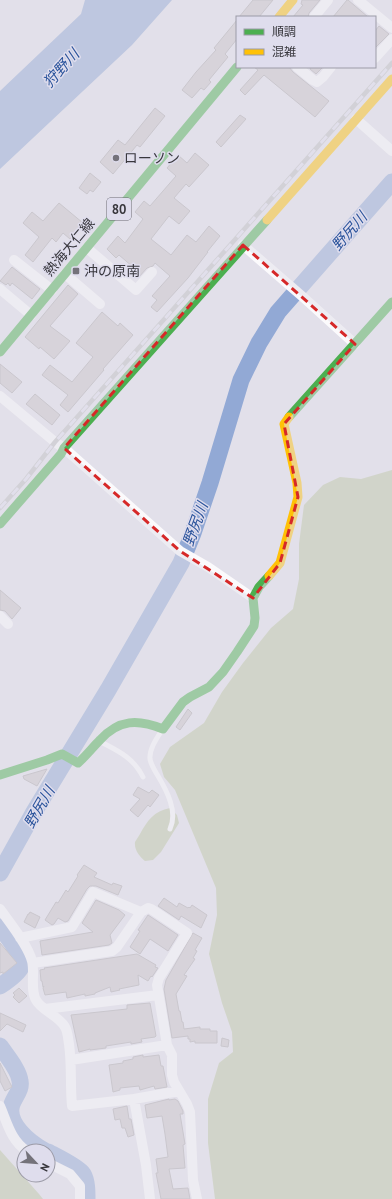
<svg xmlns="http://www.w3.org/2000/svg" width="392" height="1199" font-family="'PT Sans','Noto Sans JP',sans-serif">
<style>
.forest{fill:#bdc6a4}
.water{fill:#92a9d5}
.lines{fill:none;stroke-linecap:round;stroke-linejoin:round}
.river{stroke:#92a9d5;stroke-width:17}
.building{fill:#c9c4c8;stroke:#ada8ac}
.lane{stroke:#fbfafc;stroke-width:5}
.street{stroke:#fbfafc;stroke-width:10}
.fast{stroke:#4caf50;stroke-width:9}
.slow{stroke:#ffc107;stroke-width:9}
.rail-casing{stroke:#bebec0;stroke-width:4.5}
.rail{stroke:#dfdded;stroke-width:3;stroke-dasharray:9;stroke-linecap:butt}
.marked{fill:none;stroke:#d62828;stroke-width:3;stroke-dasharray:8 5;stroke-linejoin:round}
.poi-dot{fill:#74727a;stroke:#dfdded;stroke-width:1.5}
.labels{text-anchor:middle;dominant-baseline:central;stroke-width:3;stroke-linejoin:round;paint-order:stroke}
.shield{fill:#dfdded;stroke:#6a6972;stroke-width:1}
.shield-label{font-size:13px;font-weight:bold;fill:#38373d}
.poi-label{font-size:14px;fill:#38373d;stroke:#dfdded;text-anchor:start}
.street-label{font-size:14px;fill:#38373d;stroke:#dfdded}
.water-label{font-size:15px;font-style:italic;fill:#2b549c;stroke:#dfdded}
</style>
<rect width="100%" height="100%" fill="#e2e0ea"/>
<path class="forest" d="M392 470V1199H215L208 1143V1099L219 1063 233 1052 232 1032 222 1003 209 954 217 915 216 888 175 790 164 777 160 764 170 747 204 723 222 692 243 663 271 628 293 609 299 579V544L304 505 323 485 340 477 361 479Z
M170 808 177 815 179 823 161 852 153 860 145 861C140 857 134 850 135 842 136 840 139 836 140 834 147 821 154 811 170 808Z
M0 1150 39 1194 43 1199H0Z"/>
<path class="water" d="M85 0H172L132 45 0 169V91L81 14Z"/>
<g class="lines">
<path class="river" d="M0 873 34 812 108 690 181 563 193 533 210 483 241 380 259 343 278 312 392 182
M0 927C6 935 25 958 21 967 18 974 6 982 0 986
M0 1046C6 1055 19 1070 20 1081 22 1089 15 1096 12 1104 5 1123 30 1143 45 1151
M48 1152C57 1157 77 1166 83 1174 87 1181 87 1191 87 1199"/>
</g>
<path class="building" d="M253 0H273L259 17H239Z
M302 0H320L309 13 308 17H293L303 5 301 4Z
M347 0H348L368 17H333Z
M237 20V39L225 54 228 57 209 80 211 82 204 90 201 88 192 98 182 90 196 72 216 50 214 48Z
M379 26 389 34 375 48V31Z
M254 67H289L293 72 329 101 315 117 264 75 245 95 240 90 258 70Z
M311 67H323L316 74 310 69Z
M155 108 165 116 140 147 137 145 113 174 100 162 118 140 125 145Z
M240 115 246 119 221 147 216 142Z
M195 153 209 165 189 187 186 184 174 198 190 211 179 224 169 216 151 239 171 255 187 235 196 242 209 226 220 236 207 252H208L188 278 157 312 151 307 157 300 152 296 170 276 155 263 153 266 147 268 138 278 129 271 133 267 119 255 116 258 107 249 118 236 125 243 143 219 135 212 144 201 150 206 176 176 167 168 178 155 187 163Z
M90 173 101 182 93 192 90 190 87 194 79 188Z
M59 203 83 223 70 239 63 233 56 242 52 238 33 262 25 255 39 237 23 223 32 212 43 221Z
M12 267 40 289 32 299 12 283 10 286 8 283 6 285 0 281Z
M68 285 78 294 50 326 70 341 54 359 40 347 39 349 25 337Z
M102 312 118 326 120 323 133 335 103 369 104 370 68 412 60 405 68 395 42 375 50 365 72 382 93 357 76 343Z
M0 364 22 382 12 393 0 383Z
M35 394 60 415 52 425 26 404Z
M0 590 21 608 12 619 5 611 0 610Z
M188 709 192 713 180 730 176 727Z
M47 769 37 786 24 779 23 776Z
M138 787 149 793 152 790 159 795 150 807 148 805 138 817 130 810 140 799 133 795Z
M84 865 97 873 94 877 112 885 113 883 122 886 118 895 96 886H90L87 889 68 921 65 922 58 918 54 924 52 925 45 920 56 902 58 903 66 890 68 892 78 876 77 875Z
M164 898 177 907 179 903 188 908 189 907 190 908 192 905 207 915 201 928 181 916 179 920 158 906Z
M96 900 119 910 125 915 110 935 112 943 109 945 42 955 40 941 93 932 82 923Z
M30 912 40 917 35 928 24 922 28 914H29Z
M148 915 178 935 168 951 150 939 140 954 130 947 140 931 138 930Z
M193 933 202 938 195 950 197 951 193 958 195 959 184 975 187 976 176 994 179 1011H180L182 1022H183L184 1029 200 1027V1029H210V1031H217V1043H195V1041L190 1042V1039H188V1036L172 1038 164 989 166 980Z
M0 943 17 963 3 974V972L0 973Z
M137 954 156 965 155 967 158 968 152 977 151 976 148 981 138 975 139 985 119 989 120 990 111 992 110 987 95 993V994L85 996V994L67 998 66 992 45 995 43 988 44 986 43 987 42 981H41L40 970 45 969 44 968Z
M19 988 27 996 19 1003 13 997 15 995 13 993Z
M150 1003 156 1036 155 1037 141 1039 142 1042 131 1044V1042L106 1046V1048L90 1050V1049L79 1052 71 1015 127 1009V1005Z
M0 1013 26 1025 23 1032 7 1024 0 1031Z
M222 1038 229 1040 228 1047 221 1046Z
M143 1055V1057L159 1055 161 1066H163L167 1087 155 1089 154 1086 140 1090 139 1086 120 1088V1090L113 1092 109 1065 123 1063V1061L133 1059V1057Z
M0 1063 12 1087 5 1091 0 1081Z
M169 1099V1100L175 1099 178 1101 183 1111V1114H180L185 1144 183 1145 185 1168 169 1169 173 1189 188 1188 190 1199H161L156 1173H158L156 1159 168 1157 165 1134 162 1116 147 1118 145 1105Z
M127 1106 129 1119H131L134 1135 128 1137 125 1128H122L120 1119 115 1120 113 1109Z"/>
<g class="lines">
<path class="lane" d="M162 730C157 738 149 749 150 759 151 765 155 771 158 776 167 791 178 812 170 829
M99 741C118 751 133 757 143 777"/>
<path class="street" d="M358 0 392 28
M314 17 328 0
M375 58 392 39
M297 67 313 80 317 82 323 77 331 67
M356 119 392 151
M243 245 303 297 355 344
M87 248 136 290 152 272
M14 260 52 290
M65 274 100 304
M0 289 31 315
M0 396 55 442 64 448 180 551 208 567 253 598
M0 616 8 624
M0 909C10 923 28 945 32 961 35 972 30 990 36 1000 41 1010 59 1016 65 1027 68 1032 68 1039 69 1044 72 1065 70 1085 72 1106L134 1099 179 1091
M20 938 72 927 93 892 141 912
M33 963 112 951 117 947 141 912 148 908 151 909 187 933 159 978 157 985 167 1045 172 1055V1075L174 1082 187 1104 190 1112 193 1180 197 1199
M45 1009 158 995
M71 1060 167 1045
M134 1099 146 1165 150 1199
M0 1106C7 1122 11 1141 27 1151
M48 1163 70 1174 80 1186V1199"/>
<path class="fast" d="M0 352 237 67
M289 417 392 302
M0 524 61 454 64 448 267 220
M0 775 47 760 62 754 78 763C86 756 92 748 100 740 119 719 138 719 163 729L183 702 190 697 209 687 223 672 237 652 254 626 255 618 253 598 259 587 269 576"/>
<path class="slow" d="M279 17 293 0
M267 220 392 79
M269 576 280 563 298 497 297 483 284 424 289 417"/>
<defs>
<path id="rail" d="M0 508 26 479 55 442 392 63"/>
</defs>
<use href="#rail" class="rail-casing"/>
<use href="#rail" class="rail"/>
</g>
<path d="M0 0H392V1199H0ZM243 245 355 344 284 424 298 497 280 563 253 598 180 551 64 448Z" fill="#e2e0ea" fill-opacity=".55" fill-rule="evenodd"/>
<path class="marked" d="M243 245 355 344 284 424 298 497 280 563 253 598 180 551 64 448Z"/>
<g class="poi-dot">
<circle cx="116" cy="158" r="4"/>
<rect x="72" y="267" width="8" height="8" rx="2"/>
</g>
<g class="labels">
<rect class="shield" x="107" y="198" width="24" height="22" rx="3"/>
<g class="shield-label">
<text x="119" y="209">80</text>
</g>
<g class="poi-label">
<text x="124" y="158">ローソン</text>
<text x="84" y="271">沖の原南</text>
</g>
<g class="street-label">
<text transform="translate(69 247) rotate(-50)">熱海大仁線</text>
</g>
<g class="water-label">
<text transform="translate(61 68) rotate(-48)">狩野川</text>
<text transform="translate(349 231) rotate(-49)">野尻川</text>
<text transform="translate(195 524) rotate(-70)">野尻川</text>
<text transform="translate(39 807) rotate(-60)">野尻川</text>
</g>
</g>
<rect x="236" y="16" width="140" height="52" fill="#dfdded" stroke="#9c9ba7"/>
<rect x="244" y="29" width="20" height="6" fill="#4caf50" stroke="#9c9ba7"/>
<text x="272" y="36" font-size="12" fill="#38373d">順調</text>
<rect x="244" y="49" width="20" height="6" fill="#ffc107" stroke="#9c9ba7"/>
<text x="272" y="56" font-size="12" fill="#38373d">混雑</text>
<g transform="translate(36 1163) rotate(116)"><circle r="19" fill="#dfdded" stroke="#9c9ba7"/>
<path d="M0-3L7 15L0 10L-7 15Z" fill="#74727a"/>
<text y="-6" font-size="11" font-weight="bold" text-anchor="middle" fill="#38373d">N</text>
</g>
</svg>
